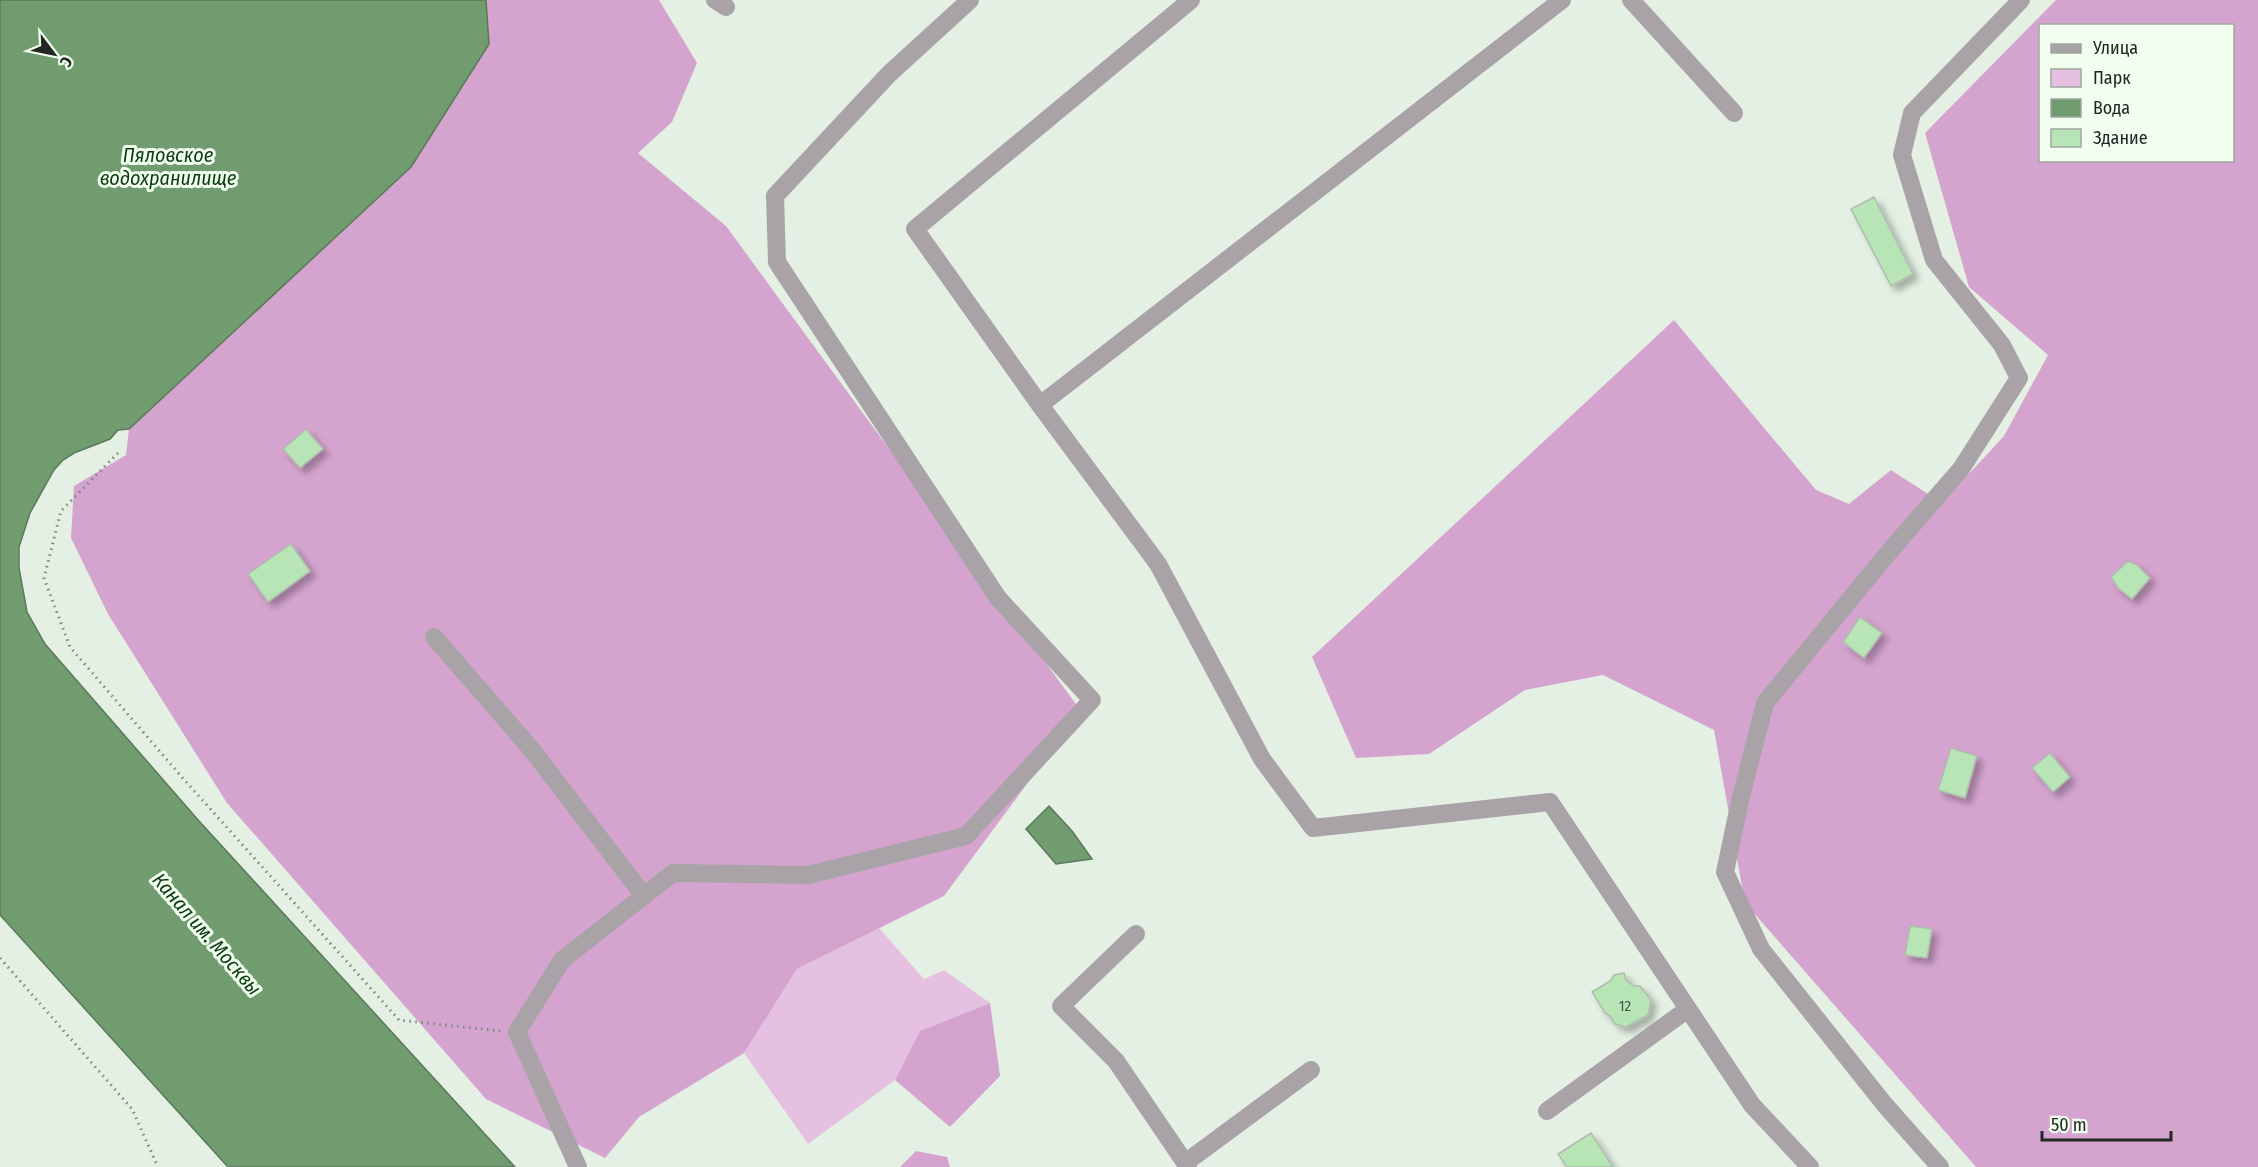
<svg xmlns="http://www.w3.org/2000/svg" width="2258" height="1167" font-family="'Fira Sans Condensed',sans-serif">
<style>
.green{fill:#e5c0e0}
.forest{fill:#d4a4ce;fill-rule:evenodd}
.water{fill:#719c70;stroke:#597959;stroke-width:1.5}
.building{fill:#b7e5b6;stroke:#afbbaf;stroke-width:1.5;filter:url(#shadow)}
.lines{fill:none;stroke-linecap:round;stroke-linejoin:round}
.path{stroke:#7f887f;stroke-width:3;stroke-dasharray:1.5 4.5;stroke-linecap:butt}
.minor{stroke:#a9a3a8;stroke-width:18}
.labels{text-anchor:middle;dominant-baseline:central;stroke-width:6;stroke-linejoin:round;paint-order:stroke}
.number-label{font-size:15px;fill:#475647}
.water-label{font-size:20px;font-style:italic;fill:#0b3b0e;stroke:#f1fef0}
</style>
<defs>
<filter id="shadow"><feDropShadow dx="5.5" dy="5.5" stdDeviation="3" flood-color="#0004"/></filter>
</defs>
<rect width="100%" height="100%" fill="#e4f0e3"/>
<path class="green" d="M879 928 924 979 944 970 990 1003 920 1031 895 1080 808 1144 744 1053 797 969Z"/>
<path class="forest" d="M486 0H659L697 63 672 122 638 153 726 226 1081 711 944 896 797 969 744 1053 639 1117 605 1158 486 1099 227 803 108 614 71 538 74 486 126 455 129 429 411 167 488 44Z
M2056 0H2258V1167H1976L1745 903 1714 730 1603 675 1525 690 1429 754 1356 758 1312 657 1674 320 1816 490 1849 504 1891 470 1942 503 2004 436 2048 355 1969 287 1925 133ZM2040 26H2232V160H2040Z
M990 1003 1000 1076 950 1127 895 1080 920 1031Z
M916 1151 947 1157 950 1167H900Z"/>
<path class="water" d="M0 0H486L489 44 411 167 129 429 118 430 110 439 74 453 63 460 54 470 30 513 19 547V568L27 612 45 644 199 821 515 1167H228L0 915Z
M1049 806 1072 831 1092 859 1056 864 1026 829Z"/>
<path class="building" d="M1874 197 1913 274 1891 286 1851 209Z
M306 429 323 449 300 468 283 449Z
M291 544 310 571 268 602 248 574Z
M2128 561 2137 565 2150 578 2132 599 2118 588 2111 577Z
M1860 617 1882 633 1864 658 1843 642Z
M1951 748 1977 756 1965 798 1938 790Z
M2050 753 2070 777 2053 792 2032 768Z
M1910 926 1932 929 1927 958 1905 955Z
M1624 973 1626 980 1634 986H1640L1651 1000 1648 1015 1626 1027 1615 1024 1610 1016 1605 1013 1592 992 1610 981 1614 975Z
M1591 1133 1613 1167H1567L1558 1154Z"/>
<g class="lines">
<path class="path" d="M118 453 61 511 44 578 70 647 180 775 399 1020 500 1031
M0 958 132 1109 158 1167"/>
<path class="minor" d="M715 0 726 7
M1191 0 915 229 1040 405 1158 564 1262 759 1313 828 1550 802 1752 1105 1810 1167
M1631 0 1734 113
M1040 405 1562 0
M434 637 532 750 644 896
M1136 934 1061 1006 1116 1061 1188 1167
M1547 1111 1688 1009
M1185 1163 1311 1070
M578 1167 517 1032 562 960 673 873 808 875 966 836 1092 700 998 598 777 262 775 196 889 74 970 0
M1940 1167 1885 1105 1761 949 1725 872 1740 801 1765 703 1889 552 1961 469 2019 378 2002 345 1934 260 1902 155 1912 113 2021 0"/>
</g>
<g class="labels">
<g class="number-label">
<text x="1625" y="1006">12</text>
</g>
<g class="water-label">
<text x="168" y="155">Пяловское<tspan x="168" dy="23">водохранилище</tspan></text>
<text transform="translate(207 934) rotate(49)">Канал им. Москвы</text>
</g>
</g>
<rect x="2039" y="24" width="195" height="138" fill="#f1fef0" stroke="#9ea89e" stroke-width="1.5"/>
<rect x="2051" y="44" width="30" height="9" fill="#a9a3a8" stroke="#9ea89e" stroke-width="1.5"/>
<text x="2093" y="54" font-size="18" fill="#222722">Улица</text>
<rect x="2051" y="69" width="30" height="18" fill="#e5c0e0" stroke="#9ea89e" stroke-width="1.5"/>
<text x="2093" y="84" font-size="18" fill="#222722">Парк</text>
<rect x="2051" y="99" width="30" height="18" fill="#719c70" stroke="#9ea89e" stroke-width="1.5"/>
<text x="2093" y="114" font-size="18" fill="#222722">Вода</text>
<rect x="2051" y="129" width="30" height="18" fill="#b7e5b6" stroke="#9ea89e" stroke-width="1.5"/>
<text x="2093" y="144" font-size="18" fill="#222722">Здание</text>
<g transform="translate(54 54) rotate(122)" stroke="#f1fef0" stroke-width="4.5" paint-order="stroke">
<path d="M0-4.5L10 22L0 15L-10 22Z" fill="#222722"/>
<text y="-9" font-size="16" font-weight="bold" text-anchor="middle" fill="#222722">С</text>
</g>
<path d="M2042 1131v9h129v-9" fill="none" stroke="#222722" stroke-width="3"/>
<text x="2051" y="1131" font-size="18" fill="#222722" stroke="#f1fef0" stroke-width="4.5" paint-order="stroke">50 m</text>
</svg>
